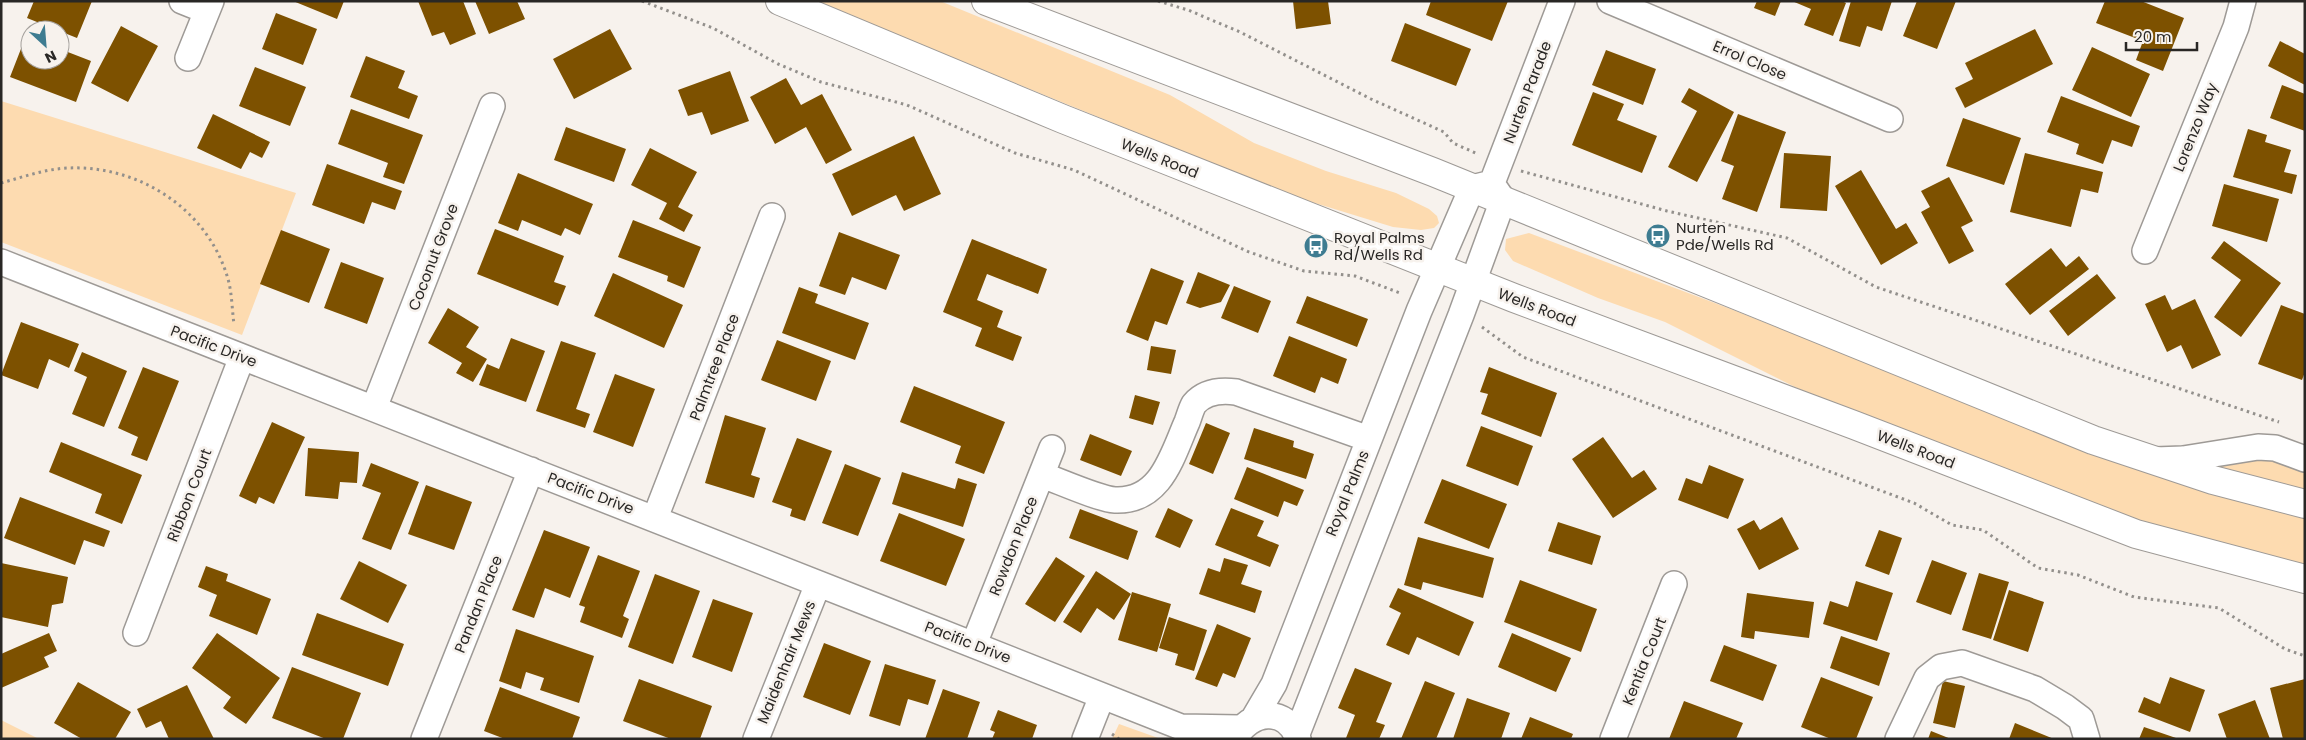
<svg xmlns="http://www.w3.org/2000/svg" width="2306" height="740" font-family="Poppins,sans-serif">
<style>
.green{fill:#fddbb0}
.building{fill:#7d5100}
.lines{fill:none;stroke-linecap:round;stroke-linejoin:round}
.minor-casing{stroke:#9e9a96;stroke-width:28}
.major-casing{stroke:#9e9a96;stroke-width:30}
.path{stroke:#93908c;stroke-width:3;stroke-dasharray:2.5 4;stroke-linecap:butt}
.minor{stroke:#fff;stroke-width:25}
.major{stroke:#fff;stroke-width:28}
.labels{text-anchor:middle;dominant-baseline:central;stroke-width:5;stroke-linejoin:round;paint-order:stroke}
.street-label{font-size:15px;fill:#292725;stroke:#f7f2ed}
.poi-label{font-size:15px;fill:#292725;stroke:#f7f2ed;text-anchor:start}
</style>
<rect width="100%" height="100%" fill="#f7f2ed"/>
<path class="green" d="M814 1H940L1170 95 1254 143 1326 171 1396 193 1429 209 1437 216 1439 223 1434 228 1421 230 1393 227 1292 196Z
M1 101 296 193 242 335 1 242Z
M1529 233 1728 308 2120 463 2241 502 2305 515V565L2169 532 2074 500 1801 390 1665 322 1598 298 1513 261 1505 250 1506 239Z
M2259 455 2305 471V492L2211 464Z
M1 720 39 739H1Z
M1119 724 1161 739H1112Z"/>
<path class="building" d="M34 1H92L77 38 27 18Z
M293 1H344L337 19Z
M418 1H463L476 34 450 45 444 32 432 36Z
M475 1H517L525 19 489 34Z
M1293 1H1328L1331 24 1296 29Z
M1431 1H1508L1492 41 1426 15Z
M1757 1H1781L1775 16 1754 8Z
M1792 1H1842L1846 3 1833 36 1804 25 1811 9Z
M1851 1H1892L1882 31 1867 26 1860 47 1839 41Z
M1917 1H1956L1937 49 1903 36Z
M2105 1H2141L2184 18 2163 71 2136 60 2143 41 2096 23Z
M276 13 317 29 303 65 262 49Z
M1405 23 1471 49 1456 86 1391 61Z
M121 26 158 46 128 102 91 83Z
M610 29 632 69 574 99 553 59Z
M2035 29 2053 64 1965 108 1955 88 1973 79 1965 63Z
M26 36 30 37V60H60V49L91 61 76 102 10 77Z
M2280 41 2305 54V85L2268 66Z
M2092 47 2150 74 2131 117 2072 90Z
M1606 50 1656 69 1643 105 1592 85Z
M366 56 405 71 398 88 418 96 409 119 350 97Z
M255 67 306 87 290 126 239 106Z
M730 71 749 121 711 135 702 112 688 116 678 90Z
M786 78 801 105 822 94 852 150 826 164 806 127 775 144 750 97Z
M2282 85 2305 94V131L2270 118Z
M1689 88 1734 112 1697 182 1668 167 1697 111 1681 102Z
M1593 92 1624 104 1617 120 1657 136 1642 173 1572 145Z
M2061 96 2140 126 2132 147 2112 140 2103 164 2076 154 2079 144 2047 132Z
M351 109 423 135 404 184 383 177 388 163 338 144Z
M213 114 270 142 262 158 250 152 241 169 197 148Z
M1738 114 1786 132 1757 212 1722 199 1734 166 1721 161Z
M1963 118 2021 138 2004 185 1946 166Z
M566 127 626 149 614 182 554 160Z
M2248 129 2267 135 2265 142 2291 150 2284 172 2297 175 2292 194 2233 177Z
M914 136 941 194 904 211 896 195 852 216 832 174Z
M650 148 697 172 678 207 693 215 684 232 659 219 667 203 631 185Z
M1784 153 1831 156 1827 211 1780 208Z
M2025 153 2103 172 2098 193 2081 189 2071 227 2010 212Z
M327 164 402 191 395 210 372 202 364 224 312 205Z
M1861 170 1896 229 1906 223 1918 243 1881 265 1835 186Z
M518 173 593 204 580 235 565 228 561 236 522 220 518 231 498 223Z
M1949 177 1973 221 1961 227 1974 251 1949 264 1921 212 1930 207 1921 191Z
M2224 184 2279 199 2267 242 2212 226Z
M633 220 701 247 684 288 667 281 668 276 618 257Z
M495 229 564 256 554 282 566 286 558 306 477 274Z
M281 230 330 249 309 303 260 284Z
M839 232 900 255 886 290 852 277 845 295 819 286Z
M972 239 1047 269 1038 294 987 274 977 300 1003 311 997 327 1022 337 1013 361 975 346 982 328 943 312Z
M2224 241 2281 283 2241 337 2214 317 2241 280 2211 258Z
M2051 248 2066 267 2079 256 2089 269 2030 315 2005 284Z
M341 262 384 278 367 324 324 308Z
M1151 268 1184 281 1167 325 1155 321 1148 341 1126 332Z
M1198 272 1230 285 1221 302 1200 308 1186 303Z
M613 273 683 305 664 348 594 316Z
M2097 274 2116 298 2068 336 2049 311Z
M1234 286 1271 301 1258 333 1221 318Z
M799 287 818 294 815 303 869 323 855 360 782 333Z
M2165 295 2172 310 2195 299 2221 355 2192 369 2181 345 2167 352 2145 304Z
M1307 296 1368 319 1357 347 1296 323Z
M2281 305 2305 314V372L2302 380 2258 364Z
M448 308 479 327 466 347 487 359 473 382 456 373 462 363 428 343Z
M21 322 79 344 69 368 49 359 38 389 1 375Z
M1289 336 1347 359 1338 384 1321 377 1315 393 1273 376Z
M511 338 545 351 526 402 479 385 487 364 499 369Z
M777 340 831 361 816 401 761 380Z
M561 341 596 353 576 409 590 414 585 428 536 411Z
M1151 346 1176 350 1171 374 1147 370Z
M82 352 127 371 104 427 72 414 87 377 74 371Z
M143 367 179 381 147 461 131 455 138 437 118 428Z
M1489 367 1557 393 1541 437 1481 414 1488 394 1480 392Z
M615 374 655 389 633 447 593 432Z
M914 386 1005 422 984 474 955 463 961 446 900 422Z
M1135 395 1160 402 1153 425 1129 418Z
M725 415 766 428 751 475 760 478 754 498 705 483Z
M272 422 305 437 274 504 259 497 256 504 239 496Z
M1206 423 1230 433 1213 474 1189 464Z
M1481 426 1533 446 1518 486 1466 466Z
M1254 428 1294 441 1293 447 1314 454 1306 479 1244 459Z
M1090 434 1132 451 1121 476 1080 460Z
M1603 437 1632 478 1644 470 1657 489 1613 518 1572 459Z
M797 438 832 451 805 521 790 516 792 509 772 502Z
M61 442 142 475 122 524 95 513 102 494 49 472Z
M308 448 359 452 357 483 340 482 338 499 305 496Z
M371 463 419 482 391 550 362 539 381 493 362 486Z
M845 464 881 478 858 536 822 523Z
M1709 465 1744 479 1728 519 1678 500 1686 478 1702 484Z
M1247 467 1304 490 1297 506 1284 501 1278 517 1234 499Z
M902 472 955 489 958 478 977 484 963 527 892 504Z
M1442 479 1507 504 1489 549 1424 523Z
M426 485 472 502 454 550 408 534Z
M20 497 110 531 104 547 84 540 75 565 4 538Z
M1168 508 1193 520 1180 548 1155 537Z
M1231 508 1264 521 1257 536 1279 545 1270 567 1215 545Z
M1080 509 1138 531 1128 560 1069 538Z
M899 513 965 539 946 586 880 561Z
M1782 517 1799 549 1759 570 1737 529 1754 520 1760 530Z
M1558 522 1601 536 1592 565 1548 551Z
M544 530 590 547 570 598 545 588 534 618 512 610Z
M1879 530 1902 538 1889 575 1865 566Z
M1418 537 1494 558 1483 598 1423 582 1421 590 1404 585Z
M598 555 640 571 623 616 629 619 622 638 580 622 585 607 579 605Z
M1056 557 1085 576 1055 622 1025 604Z
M1224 558 1248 565 1241 584 1262 591 1255 613 1199 594 1208 568 1220 572Z
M1932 560 1967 573 1951 615 1916 602Z
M359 561 407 585 388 623 340 599Z
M1 563 68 577 63 603 52 605 48 627 1 617Z
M206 566 228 574 226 581 271 599 257 635 209 616 217 595 198 587Z
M1096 571 1131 594 1114 620 1097 608 1081 633 1063 622Z
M1979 573 2009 582 1991 639 1962 630Z
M655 574 700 591 673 664 628 647Z
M1520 580 1597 609 1581 652 1504 622Z
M1856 581 1893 593 1877 641 1823 624 1830 601 1848 607Z
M1398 588 1474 622 1459 656 1417 637 1409 655 1386 645 1401 613 1389 607Z
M2009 590 2044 602 2028 652 1993 640Z
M1132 592 1171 604 1157 652 1118 640Z
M1747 593 1814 602 1809 638 1755 631 1754 639 1741 637Z
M713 599 753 613 732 672 692 657Z
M317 613 404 644 388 686 302 655Z
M1169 617 1207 630 1194 671 1175 665 1178 654 1159 648Z
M1217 624 1251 638 1235 678 1223 673 1217 687 1195 679Z
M516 629 594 656 579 703 540 690 544 678 526 672 521 689 499 681Z
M49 633 57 651 44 657 49 667 1 688V654Z
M217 633 280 678 246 724 223 708 231 697 192 668Z
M1512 633 1571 658 1556 692 1498 667Z
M1841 636 1890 653 1879 686 1830 668Z
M824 643 871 661 850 715 803 697Z
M1724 645 1777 665 1763 701 1710 681Z
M885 664 936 680 928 705 908 699 900 726 869 716Z
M292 667 361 693 343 739H326L272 718Z
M1355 668 1392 683 1376 722 1385 725 1379 739 1346 738 1355 715 1338 708Z
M1821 677 1873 697 1856 739H1831L1801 727Z
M2170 677 2205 690 2190 732 2138 712 2144 697 2160 704Z
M639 679 712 706 700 739H671L623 721Z
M2305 679V739H2283L2270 688Z
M1425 681 1455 693 1436 739H1401Z
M1943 681 1965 686 1955 728 1933 723Z
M78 682 131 712 115 739H82L54 723Z
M187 685 214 739H169L161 721 146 728 137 709Z
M500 687 580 717 572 739H505L484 731Z
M943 689 980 702 967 739H925Z
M1467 698 1510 713 1501 739H1453Z
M2255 700 2270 739H2227L2218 714Z
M1684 701 1743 723 1736 739H1669Z
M998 710 1037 725 1032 739H992L995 732 990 730Z
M1530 717 1573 734 1571 739H1521Z
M2015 723 2054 739H2009Z
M2144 727 2176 738 2175 739H2139Z
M1931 731 1951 739H1928Z"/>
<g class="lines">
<defs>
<path id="minor" d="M182 1 207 11
M1610 1 1890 119
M188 58 211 1
M1492 183 1562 1
M2145 251 2236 27 2243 1
M1 262C394 417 788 571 1181 727L1200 739
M374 408 492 106
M2155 460 2183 459 2258 447 2275 448 2305 459
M1042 475C1059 481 1099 499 1115 500 1161 502 1172 456 1187 422 1189 417 1191 409 1194 404 1205 391 1221 390 1236 392L1369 439
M655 518 772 216
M136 633 242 357
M974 644 1052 448
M1254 718 1274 684 1419 311 1472 188 1492 183
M1181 727 1240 728
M1297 734 1461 315 1503 200 1492 184
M424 739 531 470
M756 739 818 584
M1085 739 1102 696
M1235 739C1249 710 1287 706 1298 739
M1613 739 1674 584
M1898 739 1927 678 1941 667 1962 663 2035 689 2065 707 2081 719 2087 739"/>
<path id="major" d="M780 1 1063 119 1514 298 1854 425 2136 534 2305 579
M986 1 1433 172 2093 440 2213 480 2305 504"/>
</defs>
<use href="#minor" class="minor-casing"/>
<use href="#major" class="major-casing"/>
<path class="path" d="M642 1 713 28 778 64 821 82 907 105 1015 153 1074 170 1249 252 1304 271 1355 276 1400 293
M1158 1 1188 10 1240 32 1371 99 1444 132 1453 143 1478 154
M1521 171 1667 211 1787 238 1876 287 2279 422
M1 183C23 177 45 169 68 168 139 165 208 209 228 279 232 293 232 310 234 324
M1482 327 1523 357 1914 503 1952 525 1983 530 2038 568 2078 575 2134 597 2219 608 2285 649 2305 656
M1112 734 1119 739"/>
<use href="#minor" class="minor"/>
<use href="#major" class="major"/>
</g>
<defs>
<symbol id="bus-disc" viewBox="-11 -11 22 22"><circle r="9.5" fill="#3e7c91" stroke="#f7f2ed"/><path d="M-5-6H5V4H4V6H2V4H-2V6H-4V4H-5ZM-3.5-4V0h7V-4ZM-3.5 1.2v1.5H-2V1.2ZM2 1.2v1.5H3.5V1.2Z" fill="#fff"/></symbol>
</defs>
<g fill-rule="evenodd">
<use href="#bus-disc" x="1644" y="222" width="28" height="28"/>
<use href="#bus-disc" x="1302" y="232" width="28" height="28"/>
</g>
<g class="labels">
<g class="street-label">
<text transform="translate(1750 60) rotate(23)">Errol Close</text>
<text transform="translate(1527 92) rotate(-69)">Nurten Parade</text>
<text transform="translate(2195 127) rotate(-68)">Lorenzo Way</text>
<text transform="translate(1160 158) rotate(22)">Wells Road</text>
<text transform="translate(433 257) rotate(-69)">Coconut Grove</text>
<text transform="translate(1537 307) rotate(21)">Wells Road</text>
<text transform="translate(214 346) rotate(21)">Pacific Drive</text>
<text transform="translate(714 367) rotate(-69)">Palmtree Place</text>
<text transform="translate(1916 449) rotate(21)">Wells Road</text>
<text transform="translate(591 493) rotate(21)">Pacific Drive</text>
<text transform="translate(1347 493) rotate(-68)">Royal Palms</text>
<text transform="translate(189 495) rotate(-69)">Ribbon Court</text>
<text transform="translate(1013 546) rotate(-68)">Rowdon Place</text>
<text transform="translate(478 604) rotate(-68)">Pandan Place</text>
<text transform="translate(968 642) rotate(21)">Pacific Drive</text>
<text transform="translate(1644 661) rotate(-68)">Kentia Court</text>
<text transform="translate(786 662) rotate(-68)">Maidenhair Mews</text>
</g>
<g class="poi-label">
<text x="1676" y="227">Nurten<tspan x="1676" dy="17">Pde/Wells Rd</tspan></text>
<text x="1334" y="237">Royal Palms<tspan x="1334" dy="17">Rd/Wells Rd</tspan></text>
</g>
</g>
<rect width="2306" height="740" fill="none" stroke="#292725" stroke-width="5"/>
<g transform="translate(45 45) rotate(154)"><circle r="24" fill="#f7f2ed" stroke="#a5a19d"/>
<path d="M0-4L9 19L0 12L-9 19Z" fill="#3e7c91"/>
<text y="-8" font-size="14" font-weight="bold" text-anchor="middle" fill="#292725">N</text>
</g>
<path d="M2126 42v8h71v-8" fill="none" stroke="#292725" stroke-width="2.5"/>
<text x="2134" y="42" font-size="15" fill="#292725" stroke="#f7f2ed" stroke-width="4" paint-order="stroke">20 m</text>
</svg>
